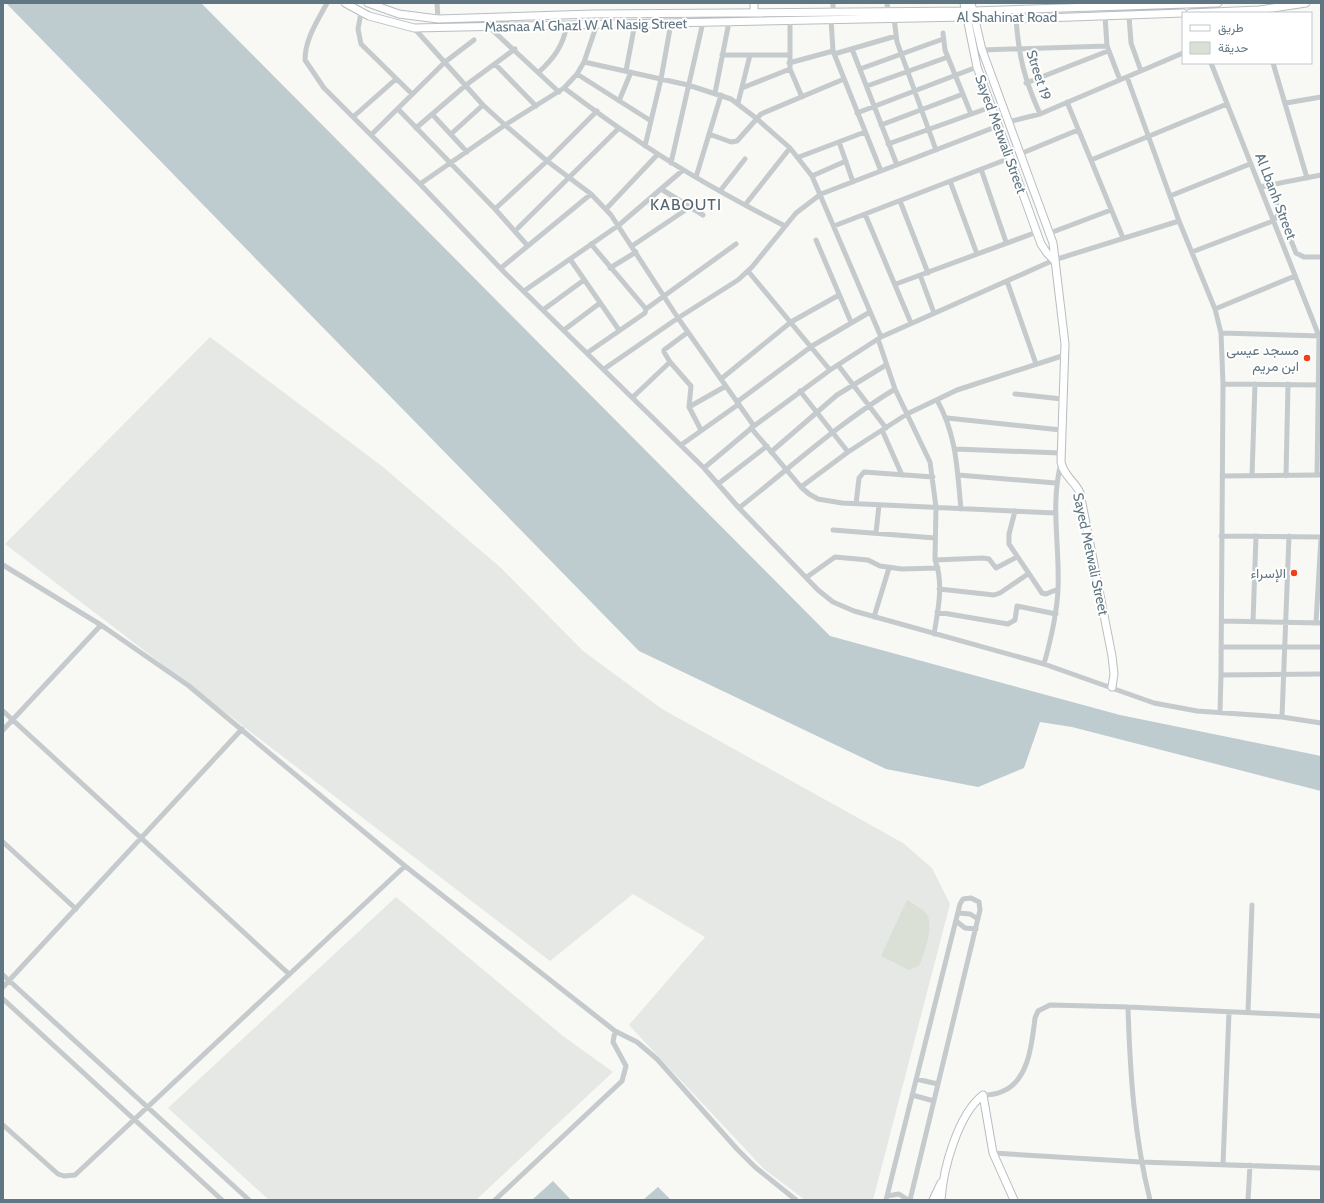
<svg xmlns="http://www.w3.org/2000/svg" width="1324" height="1203" font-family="Cabin,Vazirmatn,sans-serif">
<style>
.built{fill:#e6e8e6}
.green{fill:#dae0d5}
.water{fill:#becbcf}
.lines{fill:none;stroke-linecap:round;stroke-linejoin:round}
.secondary-casing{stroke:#b7bec1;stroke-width:9}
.street{stroke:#c5cacd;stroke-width:5}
.secondary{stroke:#fff;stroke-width:7}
.poi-dot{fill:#f23f1b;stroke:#fff;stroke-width:1.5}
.labels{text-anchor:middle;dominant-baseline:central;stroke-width:4;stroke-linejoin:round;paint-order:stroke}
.street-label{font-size:14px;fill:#607682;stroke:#fff}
.poi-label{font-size:14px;fill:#607682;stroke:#fff;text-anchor:end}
.quarter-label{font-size:16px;letter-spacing:1px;fill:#53636d;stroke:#fff}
</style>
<rect width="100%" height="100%" fill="#f8f8f5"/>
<path class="built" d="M210 337 383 467 500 567 583 651 662 709 903 843 932 868 950 904 873 1200H805L764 1169 629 1025 705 937 633 894 550 961 5 544Z
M396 897 563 1036 613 1072 476 1200H269L168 1108Z"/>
<path class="green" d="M907 900C913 904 921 908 925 912 936 923 924 955 919 966L909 970 881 956Z"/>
<path class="water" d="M6 3H201L830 636 1120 715 1321 756V791L1072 727 1040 722 1024 768 978 787 886 769 639 651Z
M553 1181 571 1200H532Z
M658 1187 671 1200H643Z"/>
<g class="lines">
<defs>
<path id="secondary" d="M345 3 369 16 414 28 966 17 1016 19 1183 13
M368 3 399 14 438 19 592 14 973 11 1218 3
M754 3V12
M964 3 977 67 1041 244 1047 253 1054 260
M971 3 982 50 1053 243 1065 344 1061 462C1064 477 1075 481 1080 493L1112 656 1114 674 1112 687
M1190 13 1259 10 1306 3
M933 1200 941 1183
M941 1200C943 1169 958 1114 983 1095L993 1153 1014 1200"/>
</defs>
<use href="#secondary" class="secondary-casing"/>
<path class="street" d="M327 3C317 22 305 39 305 60L324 88 420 184 504 272 704 468 739 508 818 590 833 602 854 611 1044 664 1154 703 1197 711 1282 717 1321 723
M437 3 438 19
M887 3 888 13
M833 12V3
M361 13 358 29 361 44 412 94
M1105 16 1107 46 1120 80
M1129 16 1131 43 1141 71
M894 18 897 42 936 150
M831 19 833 51 881 171
M1016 19C1019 58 1024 78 1040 114
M790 20V69L802 97
M489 27 559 92
M414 28 483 105 505 125 547 161 591 194 611 215 678 318 754 426
M943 33 945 50 971 114
M852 49 897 165
M982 50 1107 46
M834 54 896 36
M722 55H789
M584 62 688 85 731 99 756 118 790 148 812 176 881 337
M789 63 833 51
M1211 63 1319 336 1317 475
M1273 63 1307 178
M495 64 536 106
M860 69 943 39
M626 71 635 23
M539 72C554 58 563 46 567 25
M577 74 651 121
M1127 77 1179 221 1215 309 1221 333 1223 384 1221 675 1220 713
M1026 83 1108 51
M867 86 948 57
M564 88C586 104 608 121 631 136 680 170 732 199 785 226
M742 88 790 69
M715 93 729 22
M619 101 631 72
M1067 102 1123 238
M738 103 750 55
M1286 103 1321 97
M398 109 495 209 527 245
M857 113 977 67
M432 114 467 152
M353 117 396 79
M1008 122 1040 114 1183 53
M881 125 963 94
M416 128 466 85 515 49
M451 134 483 105
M709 134 731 142 737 141 761 114 844 79
M371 135 445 62 474 40
M839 142 853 182
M888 144 991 107
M645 146 661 79 671 23
M1020 154 1078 130
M799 157 865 132
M1091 160 1227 104
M671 163 703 22
M981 169 1006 242
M812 176 846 161
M696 177 721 95
M950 181 977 254
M420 184 505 125 564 88 577 74 584 62 597 24
M1269 185 1296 253 1304 257H1321
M1260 187 1321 175
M661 189 703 215
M720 191 745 159
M1170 196 1250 164
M900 201 928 273
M745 205 790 148
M495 209 547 161 597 111
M606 209 658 154
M865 214 911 323
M834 226 1010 158
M518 228 619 128
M1050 233 1111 210
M816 240 851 322
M591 244 646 309
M632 246 690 207
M1192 252 1273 221 1280 213
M570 259 619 330
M501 268 591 194
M610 268 636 252
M748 271 830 370
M920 275 934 313
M1007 281 1036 364
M896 284 1037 232
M524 291 619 225 683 170
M1215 309 1295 276
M543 310 584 280
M564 330 600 303
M688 332 664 350V352L670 362 691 386 689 407 701 430
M1221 333 1321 336
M878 339 895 389 930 462 936 507 935 560C944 583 938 611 934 634
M587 353 645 313 646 309 736 244
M838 365 886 428
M604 369 678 318 738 280 752 267 796 213 821 194 998 126
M721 379 791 322 839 295
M1223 384 1321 385
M800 391 848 452
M1015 394 1062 399
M633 397 670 362
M937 400C957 436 957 469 961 509
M737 402 812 346 870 312
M689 407 726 386
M947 418 1061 430
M751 428 801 487 809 494 818 499 842 503 1055 513
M882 430 902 475
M681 445 739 404
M955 449 1060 453
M771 452 837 395 886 365
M704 468 754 426 830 370 881 337 1054 260 1179 221
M958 475 1056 483
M1222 476 1321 475
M1252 476 1255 384
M1286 476 1288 384
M718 484 767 446
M801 487 848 452 907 414 957 390 1065 355
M856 504 859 478 864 472 933 477
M739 508C791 467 839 423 895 389
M1015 511 1009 534V544L1042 593 1046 594 1058 589
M833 530 935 538
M876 533 879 505
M1221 536 1321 537
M935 560 983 558 989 559 996 568 1017 557
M3 565 101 625 189 686 405 866 615 1031 637 1042 657 1059 737 1149 755 1167 796 1200
M807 577 835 557 868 560 880 566 902 569 938 568
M939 589 994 595 1000 593 1028 574
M937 612 1008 624 1015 620 1017 606 1056 614
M874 617 889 568
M1222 621 1321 623
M1253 622 1256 536
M1316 623 1321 537
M1222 647H1321
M1044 664C1051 639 1057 615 1058 589 1060 546 1050 505 1061 463
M1221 675 1321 674
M3 711 289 974
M1282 717 1289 536
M3 730 101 625
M3 842 76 909
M958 913 970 914 978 919
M956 921 965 928 976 929
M3 975 249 1200
M3 987 242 729
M3 999 222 1200
M1128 1007C1130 1072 1134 1136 1150 1200
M1248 1012 1252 905
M916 1079 938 1084
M912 1095 934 1101
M983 1095C989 1095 996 1094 1001 1092 1029 1082 1032 1043 1035 1018L1038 1011 1050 1005 1128 1007 1321 1016
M3 1125 58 1174 64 1176 75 1175 405 866
M993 1153 1140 1162 1321 1168
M1223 1165 1229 1012
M887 1196 899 1194 908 1200
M495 1200 622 1081 626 1066 613 1042 615 1031
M886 1200 960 904 963 899 971 898 979 902 980 910 910 1200
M1248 1200 1250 1165"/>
<use href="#secondary" class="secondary"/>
</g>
<g class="poi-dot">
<circle cx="1307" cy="358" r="4"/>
<circle cx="1294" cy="573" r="4"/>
</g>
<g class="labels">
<g class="street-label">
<text x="1007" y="17">Al Shahinat Road</text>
<text transform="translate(586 25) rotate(-1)">Masnaa Al Ghazl W Al Nasig Street</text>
<text transform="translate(1039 75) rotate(72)">Street 19</text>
<text transform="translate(1001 134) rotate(70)">Sayed Metwali Street</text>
<text transform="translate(1276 196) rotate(69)">Al Lbanh Street</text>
<text transform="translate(1091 554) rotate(78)">Sayed Metwali Street</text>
</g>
<g class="poi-label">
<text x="1299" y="350">مسجد عيسى<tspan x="1299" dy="16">ابن مريم</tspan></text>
<text x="1286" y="573">الإسراء</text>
</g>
<g class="quarter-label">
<text x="686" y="204">KABOUTI</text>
</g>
</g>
<rect width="1324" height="1203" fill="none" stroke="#607682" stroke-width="8"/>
<rect x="1182" y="12" width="130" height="52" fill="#ffffff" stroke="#bfc8cd"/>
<rect x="1190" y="25" width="20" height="6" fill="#ffffff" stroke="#bfc8cd"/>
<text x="1218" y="32" font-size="12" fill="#607682">طريق</text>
<rect x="1190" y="42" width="20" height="12" fill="#dae0d5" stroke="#bfc8cd"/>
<text x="1218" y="52" font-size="12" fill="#607682">حديقة</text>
</svg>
